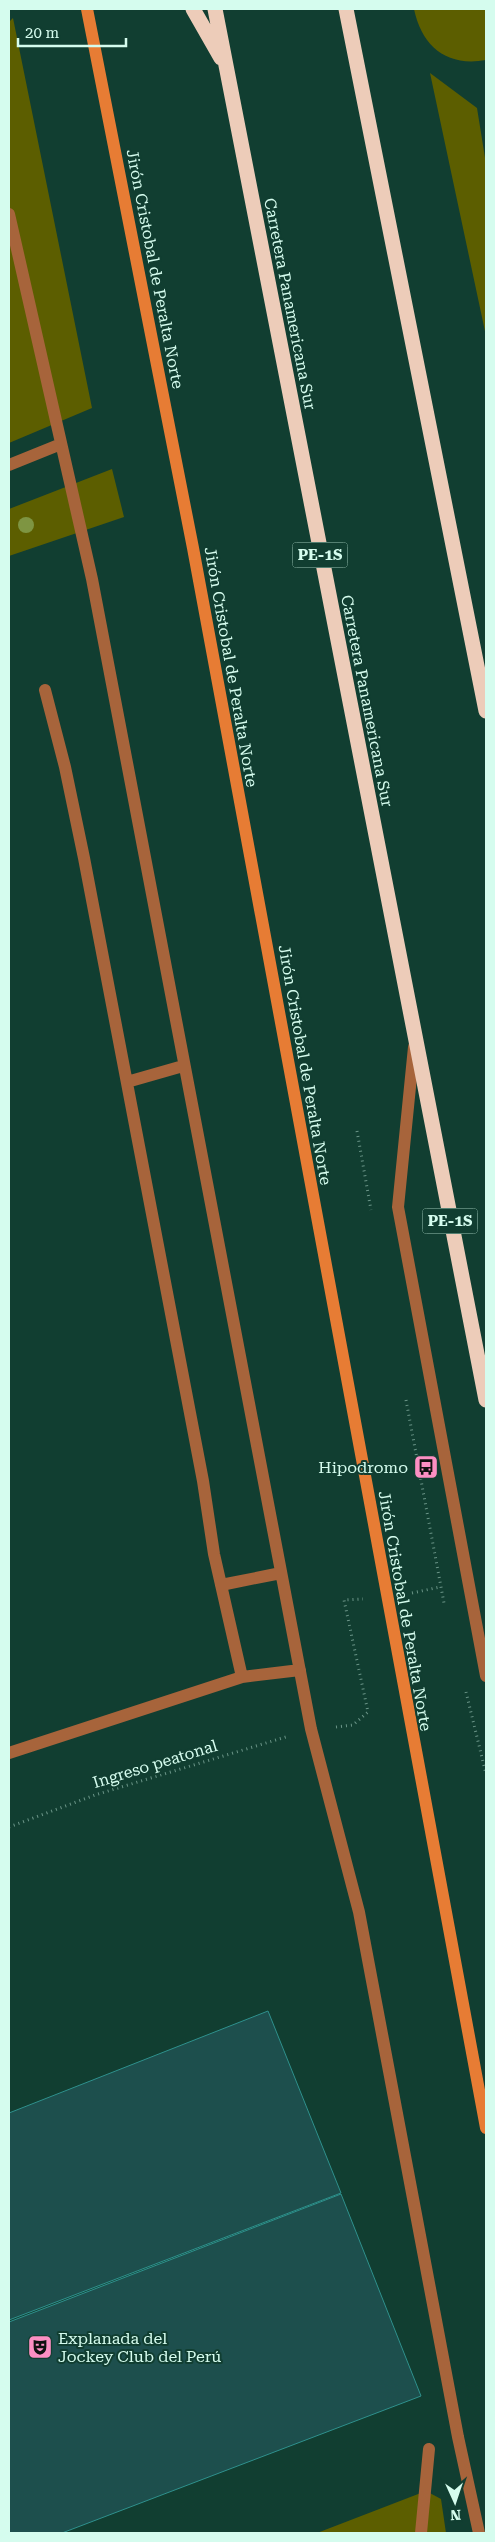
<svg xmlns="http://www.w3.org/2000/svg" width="495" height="2542" font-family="'Roboto Serif',serif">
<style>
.green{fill:#5c5e00}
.building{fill:#1d4f4d;stroke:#2f918d}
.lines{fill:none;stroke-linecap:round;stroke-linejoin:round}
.path{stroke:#6a9487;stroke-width:3;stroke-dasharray:1 4;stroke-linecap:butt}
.lane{stroke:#a7643b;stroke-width:12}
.secondary{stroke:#e77c34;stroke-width:12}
.highway{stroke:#edccb9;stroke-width:15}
.tree{fill:#7e9542}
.labels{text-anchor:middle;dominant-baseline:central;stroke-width:4;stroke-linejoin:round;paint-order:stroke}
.shield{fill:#113e31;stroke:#9ac3b5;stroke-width:1}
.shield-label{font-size:15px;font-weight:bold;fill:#d5fcee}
.street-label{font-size:16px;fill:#d5fcee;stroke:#113e31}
.poi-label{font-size:16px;fill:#d5fcee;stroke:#113e31;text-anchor:end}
</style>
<rect width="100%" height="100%" fill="#113e31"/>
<path class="green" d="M414 9H486V60C447 67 422 47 414 9Z
M13 18 92 408 9 443V22Z
M430 73 477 108 486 164V336Z
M112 469 124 517 9 556V509Z
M426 2491 441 2499 446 2533H317Z"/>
<path class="building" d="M268 2011 341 2193 9 2320V2113Z
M341 2194 421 2396 62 2533H9V2322Z"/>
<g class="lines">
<path class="path" d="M357 1131 371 1210
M406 1400 444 1603
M412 1593 440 1587
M466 1692 486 1774
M336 1727 353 1725 368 1712 344 1600 363 1599
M9 1827 95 1795 289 1736"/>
<path class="lane" d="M9 214 92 579 311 1729 359 1912 458 2437 479 2533
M9 465 61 444
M414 1047 398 1207 486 1676
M127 1082 183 1066
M221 1585 281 1573
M242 1677 300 1670
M9 1753 242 1677 214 1554 203 1481 84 858 65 767 45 690
M421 2533 429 2449"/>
<path class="secondary" d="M87 9 193 548 486 2128"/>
<path class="highway" d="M193 9 221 58
M215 9 486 1400
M346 9 486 711"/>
</g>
<circle class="tree" cx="26" cy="525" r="8"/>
<defs>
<symbol id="bus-square" viewBox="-11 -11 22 22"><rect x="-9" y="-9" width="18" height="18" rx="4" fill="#fc8fc3" stroke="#113e31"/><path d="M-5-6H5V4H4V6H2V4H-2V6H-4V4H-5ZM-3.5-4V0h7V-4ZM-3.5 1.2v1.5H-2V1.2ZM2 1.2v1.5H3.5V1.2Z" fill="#111"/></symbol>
<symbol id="theatre-square" viewBox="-11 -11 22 22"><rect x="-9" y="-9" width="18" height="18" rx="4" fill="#fc8fc3" stroke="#113e31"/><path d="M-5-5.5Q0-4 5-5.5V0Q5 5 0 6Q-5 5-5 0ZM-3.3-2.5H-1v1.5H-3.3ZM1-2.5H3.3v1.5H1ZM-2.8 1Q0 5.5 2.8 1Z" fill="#111"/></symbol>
</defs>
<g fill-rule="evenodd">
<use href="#bus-square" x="412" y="1453" width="28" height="28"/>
<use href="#theatre-square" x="26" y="2333" width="28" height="28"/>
</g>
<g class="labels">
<g class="shield">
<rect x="292.5" y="542.5" width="55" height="25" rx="4"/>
<rect x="422.5" y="1208.5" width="55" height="25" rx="4"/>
</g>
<g class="shield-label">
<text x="320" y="555">PE-1S</text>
<text x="450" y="1221">PE-1S</text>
</g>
<g class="street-label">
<text transform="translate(155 269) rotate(79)">Jirón Cristobal de Peralta Norte</text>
<text transform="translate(290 304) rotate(79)">Carretera Panamericana Sur</text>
<text transform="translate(231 667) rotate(80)">Jirón Cristobal de Peralta Norte</text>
<text transform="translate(367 701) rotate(79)">Carretera Panamericana Sur</text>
<text transform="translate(305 1065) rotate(80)">Jirón Cristobal de Peralta Norte</text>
<text transform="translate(405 1611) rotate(80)">Jirón Cristobal de Peralta Norte</text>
<text transform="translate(155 1764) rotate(-17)">Ingreso peatonal</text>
</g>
<g class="poi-label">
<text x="408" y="1467">Hipodromo</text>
<text x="58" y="2338" text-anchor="start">Explanada del<tspan x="58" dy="18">Jockey Club del Perú</tspan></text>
</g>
</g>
<rect width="495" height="2542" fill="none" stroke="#d5fcee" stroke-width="20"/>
<g transform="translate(455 2502) rotate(177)" stroke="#113e31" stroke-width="4" paint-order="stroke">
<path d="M0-4L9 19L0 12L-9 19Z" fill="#d5fcee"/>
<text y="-8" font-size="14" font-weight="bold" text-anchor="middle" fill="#d5fcee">N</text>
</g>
<path d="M18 38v8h108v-8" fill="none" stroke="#d5fcee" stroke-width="2.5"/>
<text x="25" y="38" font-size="15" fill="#d5fcee" stroke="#113e31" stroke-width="4" paint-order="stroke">20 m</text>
</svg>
